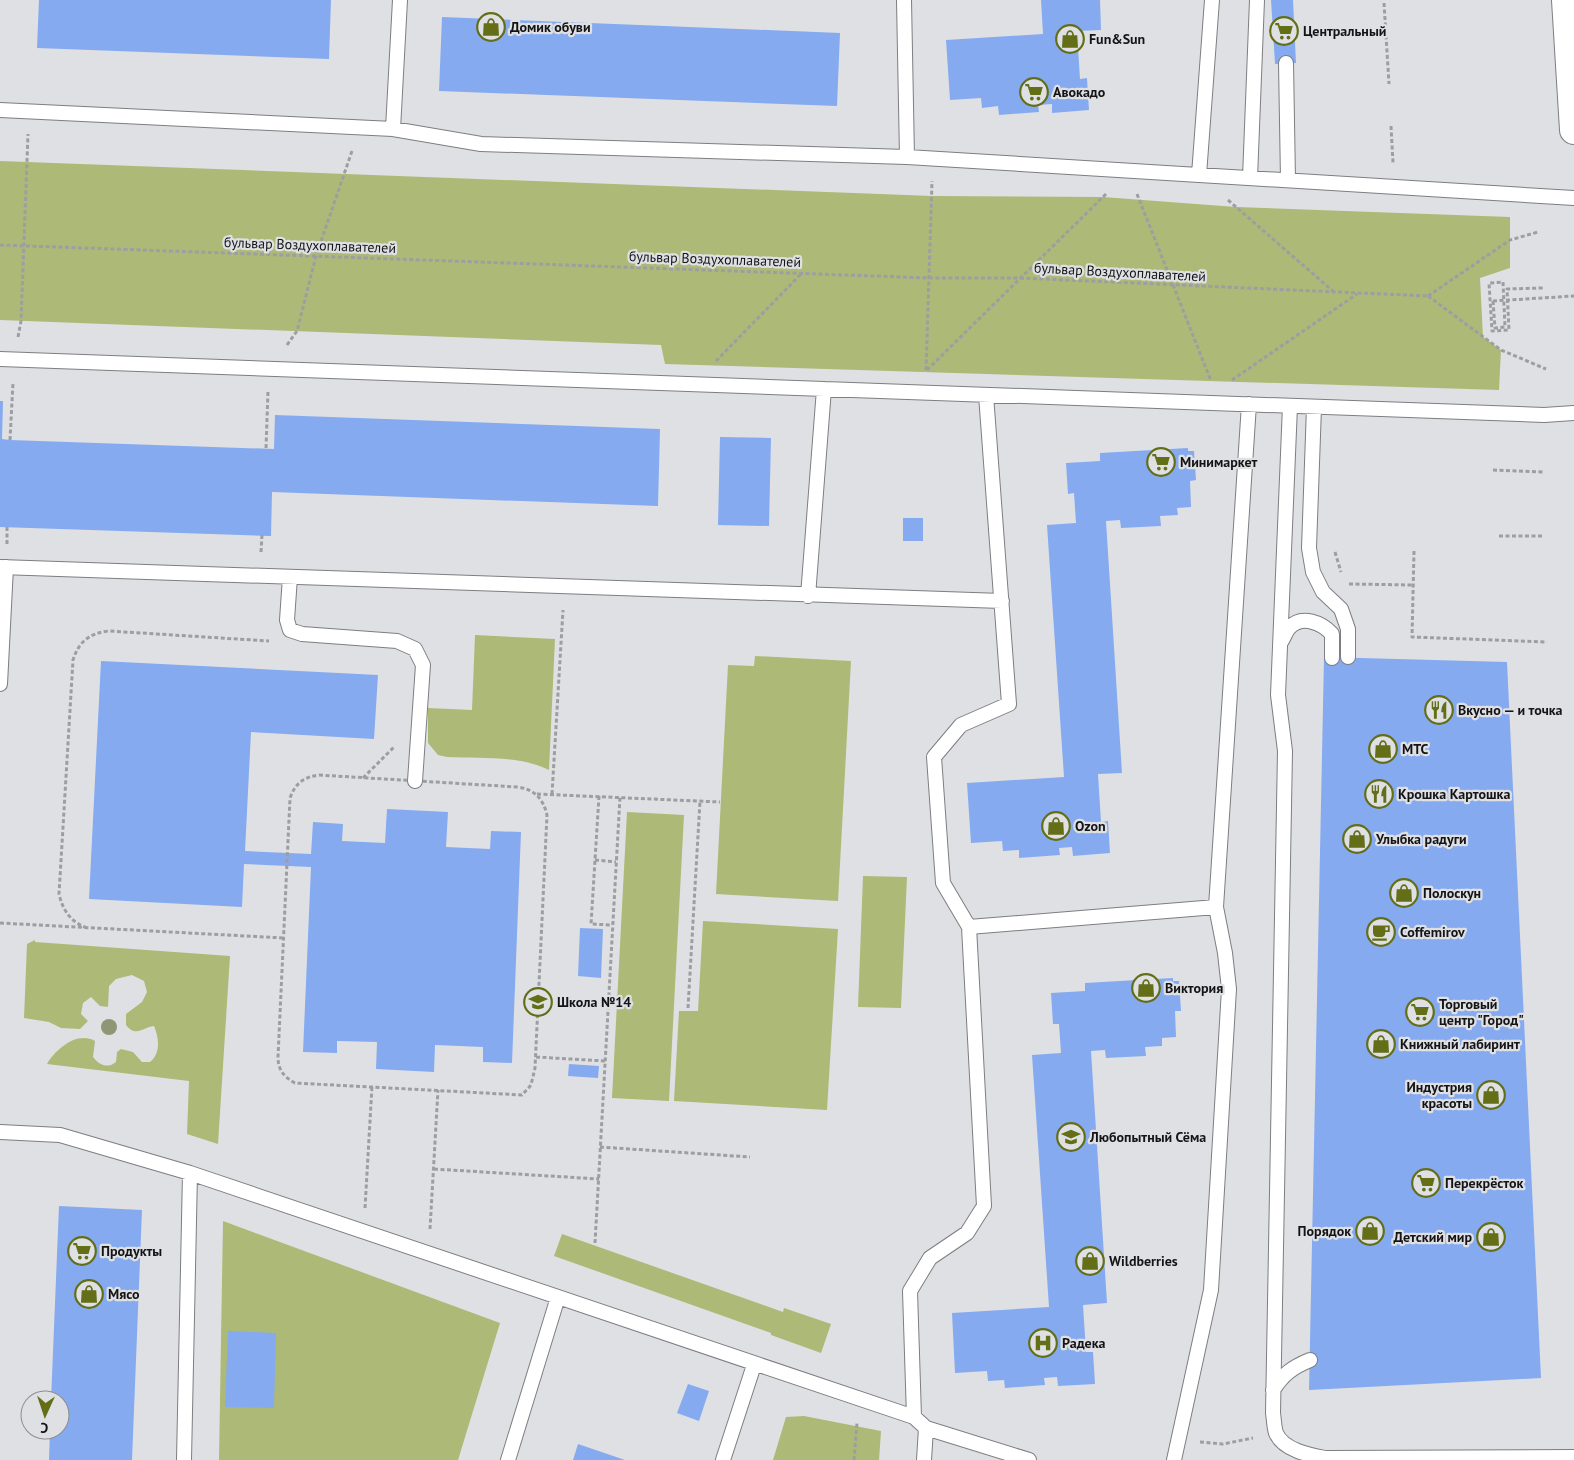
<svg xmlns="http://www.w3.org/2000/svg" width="1574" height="1460" font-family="'PT Sans',sans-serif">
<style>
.green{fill:#adb976}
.building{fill:#85aaf0}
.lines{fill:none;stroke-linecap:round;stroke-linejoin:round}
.service-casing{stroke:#7c7e81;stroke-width:16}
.secondary-casing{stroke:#7c7e81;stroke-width:30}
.path{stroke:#9d9ea1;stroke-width:3;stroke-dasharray:4 2.5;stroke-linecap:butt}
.service{stroke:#fff;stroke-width:14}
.secondary{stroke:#fff;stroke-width:28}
.path-bridge{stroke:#9d9ea1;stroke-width:3;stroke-dasharray:4 2.5;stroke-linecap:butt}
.tree{fill:#8f9575}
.labels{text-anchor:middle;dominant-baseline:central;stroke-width:4.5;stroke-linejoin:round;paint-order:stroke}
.poi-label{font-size:14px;font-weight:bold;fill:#141416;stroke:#dfe0e4;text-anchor:start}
.street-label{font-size:14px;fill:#141416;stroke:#dfe0e4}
</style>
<rect width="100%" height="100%" fill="#dfe0e4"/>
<path class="green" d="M0 161 932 196 1103 197 1236 207 1510 217V268L1480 278 1483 337 1501 350 1499 390 665 364 661 345 0 320Z
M475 635 555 639 549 770C519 755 480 759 447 757L438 755 428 743V708L472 710Z
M755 656 851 661 838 901 716 894 728 665 754 666Z
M627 812 684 815 669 1101 612 1098Z
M863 876 907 877 901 1008 858 1007Z
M703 921 838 929 827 1110 674 1101 679 1011H698Z
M35 940V942L230 956 218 1144 187 1134 189 1081 47 1064C56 1049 77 1031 95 1041L93 1057C99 1065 108 1069 116 1062L117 1052 121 1049 133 1052 142 1062H150C161 1053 159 1038 154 1026 143 1027 136 1038 126 1025V1014L142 1002 147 992 144 981 132 975 116 979 109 986 108 1007 100 1006 91 997 83 1003 81 1014 88 1021 80 1029 61 1028 49 1022 24 1018 27 944Z
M223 1221 500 1323 458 1460H219Z
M562 1234 783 1312 784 1308 831 1324 821 1353 771 1335V1333L554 1256Z
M804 1416 881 1431 879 1460H773L786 1417Z"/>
<path class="building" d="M39 0H331L329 59 37 48Z
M1041 0H1100L1101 30 1077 31 1080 79 1087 78 1089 110 1052 113V104L1038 105 1039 112 999 115 998 106 982 108 981 98 950 100 946 40 1043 34Z
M1271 0H1293L1296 63 1275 64Z
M442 17 840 33 837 106 439 91Z
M0 401H3L2 439 10 440 274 449 275 415 660 429 658 506 272 492 271 536 0 527Z
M720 437 771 438 769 526 718 525Z
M1188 448V451H1194L1196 480 1190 481 1191 507 1177 508 1178 515 1160 516 1161 526 1121 528 1120 520 1106 521 1122 773 1098 774 1101 822 1108 821 1110 853 1073 856 1072 847 1059 848 1060 855 1019 858V850L1003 851 1002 841 971 843 967 783 1064 777 1047 525 1076 523 1074 493 1068 494 1066 463 1100 461V453Z
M903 518H923V541H903Z
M1324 657 1507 662 1541 1378 1309 1390Z
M101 661 378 675 374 739 251 732 245 851 311 854 313 822 343 824 342 841 385 843 387 809 448 812 446 847 490 849 491 831 521 832 512 1063 483 1062V1047L435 1045 434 1072 376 1069 377 1042 337 1041V1053L303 1052 311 867 244 864 242 907 89 899Z
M580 928 603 929 601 978 578 976Z
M1173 978V981H1179L1181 1011H1175L1176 1037 1162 1038V1046L1145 1047 1146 1056 1106 1058 1105 1050 1091 1051 1107 1303 1083 1305 1086 1352H1093L1095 1384 1058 1386 1057 1377 1044 1378 1045 1385 1005 1388 1004 1380 988 1381 987 1371 955 1373 952 1313 1049 1307 1032 1055 1061 1053 1059 1024H1053L1051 993 1085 991V983Z
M569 1064 599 1066 598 1078 568 1076Z
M59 1206 142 1210 132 1460H49L50 1430H60V1400H51Z
M228 1331 276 1333 274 1408 225 1407Z
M688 1384 709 1391 699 1421 677 1413Z
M578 1444 625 1460H573Z"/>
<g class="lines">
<defs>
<path id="service" d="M904 0 907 157 1574 198
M1286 63 1288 180
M0 110 393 129 481 144 907 157
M393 129 400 0
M1199 175 1212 0
M1250 178 1257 0
M0 359 1544 415 1574 413
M1290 406 1278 695 1285 751 1273 1413C1274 1419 1274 1427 1276 1433 1283 1450 1309 1455 1325 1458L1574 1457
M1314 407 1309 548 1313 572 1323 592 1341 609 1348 629V657
M0 567 1002 601
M290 577 287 620 290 630 302 634 397 641 415 649 423 665 415 781
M808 596 824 389
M1281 642C1284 638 1286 631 1289 628 1302 614 1322 623 1332 634V658
M0 684 6 567
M969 927 1216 907
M0 1132 60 1135 190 1173 914 1417 926 1428 1029 1460
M1273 1390C1283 1374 1293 1367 1310 1360
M914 1417 910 1291 930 1258 967 1233 984 1206 969 927 943 883 934 757 961 725 1009 704 986 395
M184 1460 190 1173
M508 1460 558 1297
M723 1460 754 1365
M924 1460 926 1428
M1174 1460 1211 1290 1229 989 1225 953 1216 907 1249 404"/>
<path id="secondary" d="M1566 0 1574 130"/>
</defs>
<use href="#service" class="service-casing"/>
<use href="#secondary" class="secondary-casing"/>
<path class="path" d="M1384 3 1389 84
M1391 126 1393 163
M1137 194 1211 381
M1228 200 1335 293
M0 245 930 278H1021L1428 296
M1428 296 1501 350 1546 369
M1428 296 1510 240 1538 232
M1493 301 1495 328 1505 327 1503 282 1489 283 1492 331 1509 330 1507 289 1543 288
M18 337 21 321 28 134
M287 345 297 331 316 256 352 151
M716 361 801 274
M926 370 932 181
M927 370 1106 194
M1232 380 1357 294
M10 440 13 383
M266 448 268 391
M1493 470 1545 472
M1499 536H1544
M7 544V527
M1414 551 1412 637 1547 642
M261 552 262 535
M1335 552 1341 572
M1349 584 1412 585
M319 775 517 787C534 789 543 798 547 815L535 1068 531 1085 522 1095 295 1083C284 1077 278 1070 278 1057L290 798C295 784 303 777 319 775Z
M363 778 394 747
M537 794 720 802
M552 794 563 610
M599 796 591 924 612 925
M595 860 616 862
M0 923 284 938
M87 928C71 922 63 911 59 894L73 660C79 641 90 633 109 631L269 641
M688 1008 700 801
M536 1057 605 1061
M600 1147 750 1157
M434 1169 599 1179
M365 1208 372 1086
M430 1229 438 1090
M595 1243 620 797
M1200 1442 1223 1444 1253 1438
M854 1460 857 1423"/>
<use href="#service" class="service"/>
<use href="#secondary" class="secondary"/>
<path class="path-bridge" d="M1493 301 1574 296"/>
</g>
<circle class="tree" cx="109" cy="1027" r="8"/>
<defs>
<symbol id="shop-ring" viewBox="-11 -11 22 22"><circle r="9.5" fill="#dfe0e4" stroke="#636e17" stroke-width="1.5"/><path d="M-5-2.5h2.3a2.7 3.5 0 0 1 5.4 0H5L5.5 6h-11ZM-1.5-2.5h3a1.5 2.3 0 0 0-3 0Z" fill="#636e17"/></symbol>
<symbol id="supermarket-ring" viewBox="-11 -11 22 22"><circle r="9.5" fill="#dfe0e4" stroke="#636e17" stroke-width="1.5"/><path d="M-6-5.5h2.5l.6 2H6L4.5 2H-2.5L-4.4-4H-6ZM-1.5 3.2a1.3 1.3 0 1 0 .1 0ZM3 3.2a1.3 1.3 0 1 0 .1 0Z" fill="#636e17"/></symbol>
<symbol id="restaurant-ring" viewBox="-11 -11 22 22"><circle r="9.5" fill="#dfe0e4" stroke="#636e17" stroke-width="1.5"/><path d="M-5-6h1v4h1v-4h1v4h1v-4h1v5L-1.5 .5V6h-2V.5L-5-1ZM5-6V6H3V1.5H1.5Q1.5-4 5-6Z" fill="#636e17"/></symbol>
<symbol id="cafe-ring" viewBox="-11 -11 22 22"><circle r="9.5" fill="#dfe0e4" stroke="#636e17" stroke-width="1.5"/><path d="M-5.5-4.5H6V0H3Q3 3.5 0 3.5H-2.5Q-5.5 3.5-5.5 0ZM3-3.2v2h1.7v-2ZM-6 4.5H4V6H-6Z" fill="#636e17"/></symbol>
<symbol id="school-ring" viewBox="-11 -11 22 22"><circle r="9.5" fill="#dfe0e4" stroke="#636e17" stroke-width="1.5"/><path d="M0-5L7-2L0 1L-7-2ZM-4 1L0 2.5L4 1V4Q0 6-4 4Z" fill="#636e17"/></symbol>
<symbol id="hospital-ring" viewBox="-11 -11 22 22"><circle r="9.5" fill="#dfe0e4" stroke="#636e17" stroke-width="1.5"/><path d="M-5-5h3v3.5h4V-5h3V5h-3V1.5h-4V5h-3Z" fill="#636e17"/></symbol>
</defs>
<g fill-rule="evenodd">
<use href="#shop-ring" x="475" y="11" width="32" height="32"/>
<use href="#supermarket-ring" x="1268" y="15" width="32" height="32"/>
<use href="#shop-ring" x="1054" y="23" width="32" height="32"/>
<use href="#supermarket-ring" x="1018" y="76" width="32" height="32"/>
<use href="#supermarket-ring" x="1145" y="446" width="32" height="32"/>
<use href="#restaurant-ring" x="1423" y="694" width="32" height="32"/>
<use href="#shop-ring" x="1367" y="733" width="32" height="32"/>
<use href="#restaurant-ring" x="1363" y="778" width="32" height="32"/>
<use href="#shop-ring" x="1040" y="810" width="32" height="32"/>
<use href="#shop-ring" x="1341" y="823" width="32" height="32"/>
<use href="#shop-ring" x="1388" y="877" width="32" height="32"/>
<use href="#cafe-ring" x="1365" y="916" width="32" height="32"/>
<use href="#shop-ring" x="1130" y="972" width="32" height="32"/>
<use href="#school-ring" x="522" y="986" width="32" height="32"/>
<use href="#supermarket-ring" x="1404" y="996" width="32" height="32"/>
<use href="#shop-ring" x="1365" y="1028" width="32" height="32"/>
<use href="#shop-ring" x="1475" y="1079" width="32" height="32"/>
<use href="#school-ring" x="1055" y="1121" width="32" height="32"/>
<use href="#supermarket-ring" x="1410" y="1167" width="32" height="32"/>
<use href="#shop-ring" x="1354" y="1215" width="32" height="32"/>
<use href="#shop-ring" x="1475" y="1221" width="32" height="32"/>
<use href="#supermarket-ring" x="66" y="1235" width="32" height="32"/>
<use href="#shop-ring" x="1074" y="1245" width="32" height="32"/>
<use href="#shop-ring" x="73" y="1278" width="32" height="32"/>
<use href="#hospital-ring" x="1027" y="1327" width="32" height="32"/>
</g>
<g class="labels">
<g class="poi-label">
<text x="510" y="27">Домик обуви</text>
<text x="1303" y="31">Центральный</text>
<text x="1089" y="39">Fun&amp;Sun</text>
<text x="1053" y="92">Авокадо</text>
<text x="1180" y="462">Минимаркет</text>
<text x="1458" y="710">Вкусно — и точка</text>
<text x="1402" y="749">МТС</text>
<text x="1398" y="794">Крошка Картошка</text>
<text x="1075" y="826">Ozon</text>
<text x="1376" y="839">Улыбка радуги</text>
<text x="1423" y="893">Полоскун</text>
<text x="1400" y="932">Coffemirov</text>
<text x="1165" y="988">Виктория</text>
<text x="557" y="1002">Школа №14</text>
<text x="1439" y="1004">Торговый<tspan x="1439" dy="16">центр "Город"</tspan></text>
<text x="1400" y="1044">Книжный лабиринт</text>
<text x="1472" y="1087" text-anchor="end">Индустрия<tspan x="1472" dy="16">красоты</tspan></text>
<text x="1090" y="1137">Любопытный Сёма</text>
<text x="1445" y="1183">Перекрёсток</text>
<text x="1351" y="1231" text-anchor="end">Порядок</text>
<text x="1472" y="1237" text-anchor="end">Детский мир</text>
<text x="101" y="1251">Продукты</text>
<text x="1109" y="1261">Wildberries</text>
<text x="108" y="1294">Мясо</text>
<text x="1062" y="1343">Радека</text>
</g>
<g class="street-label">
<text transform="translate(310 245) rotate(2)">бульвар Воздухоплавателей</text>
<text transform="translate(715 259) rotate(2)">бульвар Воздухоплавателей</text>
<text transform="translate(1120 272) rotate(3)">бульвар Воздухоплавателей</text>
</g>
</g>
<g transform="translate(45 1415) rotate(183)"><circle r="24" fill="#dfe0e4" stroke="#8e8e92"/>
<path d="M0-4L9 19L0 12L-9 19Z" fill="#636e17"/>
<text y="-8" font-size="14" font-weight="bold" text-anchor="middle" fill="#141416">С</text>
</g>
</svg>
